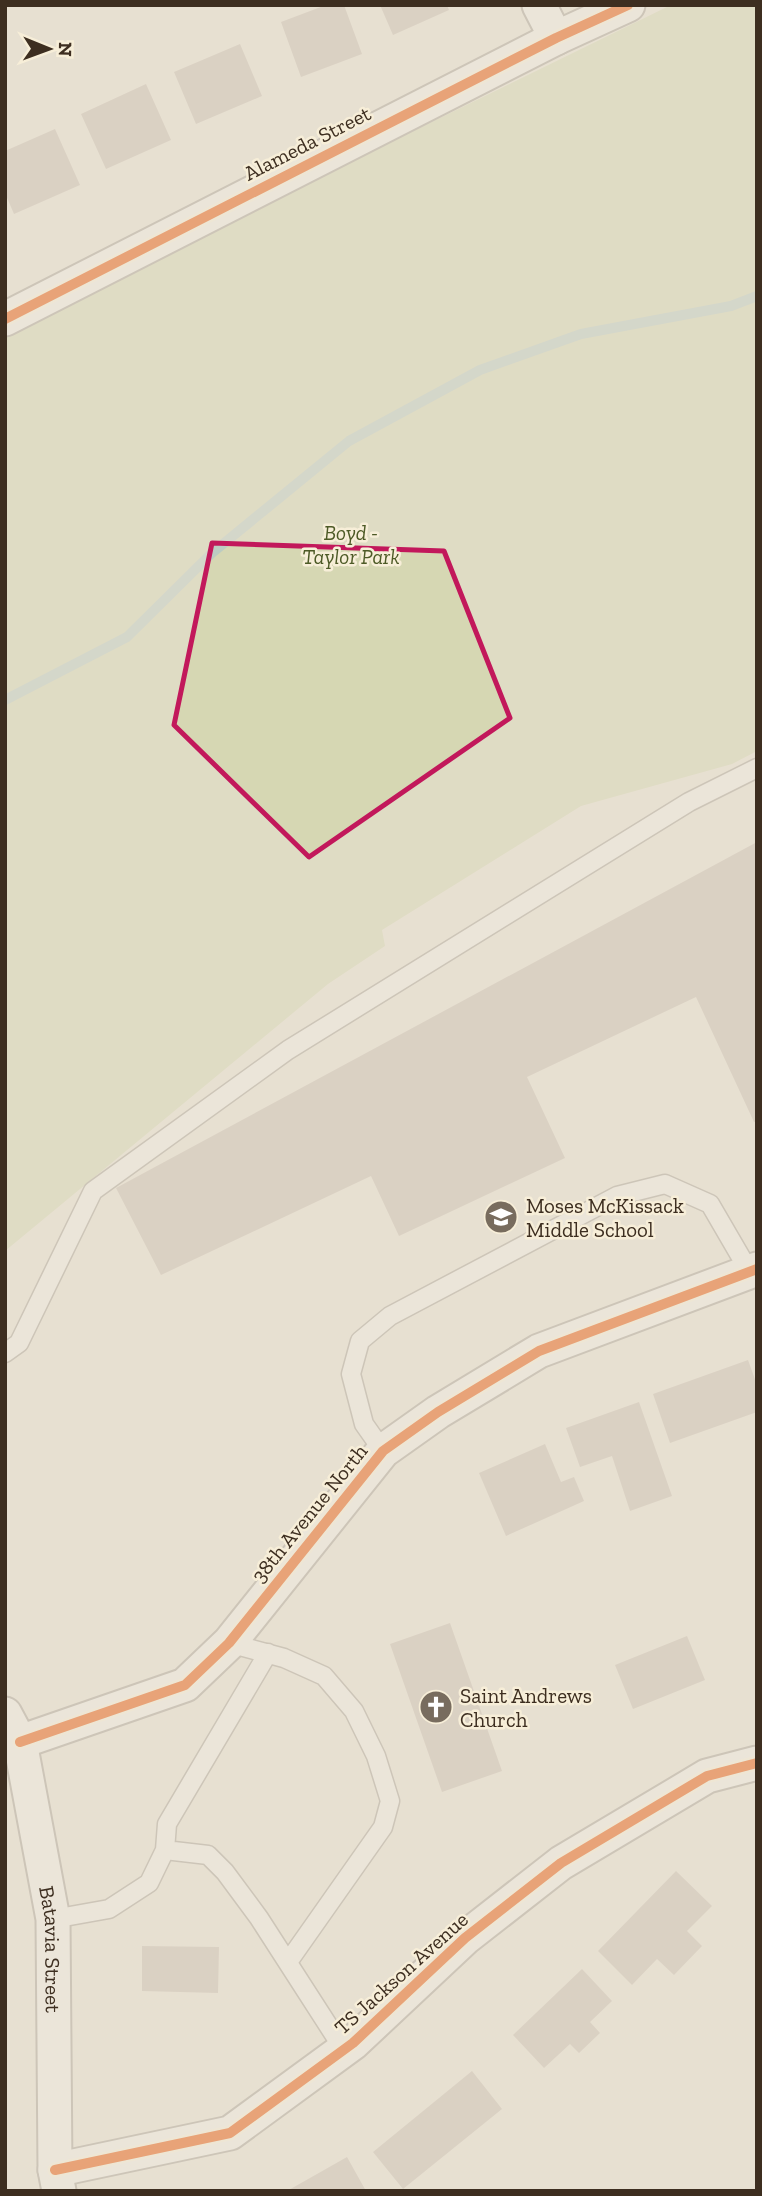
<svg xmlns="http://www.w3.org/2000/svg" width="762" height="2196" font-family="'Zilla Slab',serif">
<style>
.green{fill:#d6d7b3}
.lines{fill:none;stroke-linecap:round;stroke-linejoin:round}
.stream{stroke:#bcccc2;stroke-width:10}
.building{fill:#cbbfb2}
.lane-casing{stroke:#ada599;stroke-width:21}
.street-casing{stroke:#ada599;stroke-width:37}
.lane{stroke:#efebe3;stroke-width:18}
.street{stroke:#efebe3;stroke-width:33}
.cycleway-casing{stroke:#f7eed8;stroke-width:15}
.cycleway{stroke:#e8590c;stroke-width:10}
.marked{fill:none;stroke:#c2185b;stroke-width:5;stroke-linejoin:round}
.labels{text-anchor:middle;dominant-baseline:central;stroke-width:5;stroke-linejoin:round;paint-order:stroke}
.street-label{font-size:21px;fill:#3d2e20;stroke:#f7eed8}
.park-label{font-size:21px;font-style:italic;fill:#4d5a26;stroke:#f7eed8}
.poi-label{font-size:21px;fill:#3d2e20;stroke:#f7eed8;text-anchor:start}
</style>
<rect width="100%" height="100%" fill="#e7e0d1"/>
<path class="green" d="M671 5H757V751L732 764 581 806 382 930 385 946 328 984 5 1251V331Z"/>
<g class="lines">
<path class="stream" d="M5 700 127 637 212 553 349 441 480 370 581 334 731 306 757 296"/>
</g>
<path class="building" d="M326 5H344L362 54 301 77 281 22Z
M380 5H447L449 10 393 35Z
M240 44 262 96 196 124 174 72Z
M146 84 171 140 106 169 81 114Z
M55 129 80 185 14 214 5 193V151Z
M757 842V1121L754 1122 696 997 527 1077 565 1158 399 1236 371 1176 161 1275 116 1188Z
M748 1360 757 1385V1412L670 1443 653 1394Z
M639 1402 672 1496 630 1511 612 1456 580 1467 566 1428Z
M545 1444 561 1482 574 1477 584 1501 506 1536 479 1473Z
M450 1623 502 1771 442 1792 390 1644Z
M687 1636 705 1680 633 1709 615 1665Z
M676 1871 712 1906 687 1931 702 1946 674 1975 657 1959 632 1985 598 1951Z
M142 1946 219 1947 218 1993 142 1991Z
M582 1969 612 2001 590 2022 600 2033 579 2053 570 2044 544 2068 513 2035Z
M472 2071 502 2109 403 2189 373 2152Z
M347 2157 366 2191H287Z"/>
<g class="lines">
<defs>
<path id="lane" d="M5 1353 19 1343 93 1191 288 1050 689 802 757 768
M383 1451 364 1424 351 1374 360 1341 390 1316 617 1196 665 1184 710 1204 749 1271
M229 1643 284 1658 324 1676 354 1711 376 1756 390 1801 383 1827 288 1962
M165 1850 167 1824 268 1653
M53 1919 109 1909 149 1883 165 1850 208 1855 225 1872 259 1918 344 2050"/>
<g id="street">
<path d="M539 5 556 38"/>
<path d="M5 319 556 38 628 5"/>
<path id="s1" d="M5 1714 20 1742 53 1919 55 2170 59 2191"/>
<path d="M20 1742 185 1685 229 1643 383 1451 438 1412 539 1351 757 1269"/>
<path d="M55 2170 230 2133 353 2043 465 1938 561 1863 707 1776 757 1763"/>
</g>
</defs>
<use href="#lane" class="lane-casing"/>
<use href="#street" class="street-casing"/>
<use href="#lane" class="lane"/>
<use href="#street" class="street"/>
<defs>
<path id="cycleway" d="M5 319 556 38 628 5
M20 1742 185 1685 229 1643 383 1451 438 1412 539 1351 757 1269
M55 2170 230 2133 353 2043 465 1938 561 1863 707 1776 757 1763"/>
</defs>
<use href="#cycleway" class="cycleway-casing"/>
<use href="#cycleway" class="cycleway"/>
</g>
<path d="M0 0H762V2196H0ZM212 543 444 551 510 718 309 857 174 725Z" fill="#e7e0d1" fill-opacity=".55" fill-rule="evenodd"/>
<path class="marked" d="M212 543 444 551 510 718 309 857 174 725Z"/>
<defs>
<symbol id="school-disc" viewBox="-11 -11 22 22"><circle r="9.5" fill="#786c5e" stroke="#f7eed8"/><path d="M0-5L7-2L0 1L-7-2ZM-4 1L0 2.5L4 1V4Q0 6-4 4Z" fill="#fff"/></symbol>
<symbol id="church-disc" viewBox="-11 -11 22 22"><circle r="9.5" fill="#786c5e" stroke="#f7eed8"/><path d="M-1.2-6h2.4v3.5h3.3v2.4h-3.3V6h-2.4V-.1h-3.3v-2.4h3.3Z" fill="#fff"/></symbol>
</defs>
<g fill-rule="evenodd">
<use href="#school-disc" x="482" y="1198" width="38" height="38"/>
<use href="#church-disc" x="417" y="1688" width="38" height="38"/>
</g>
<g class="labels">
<g class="street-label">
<text transform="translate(307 143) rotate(-27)">Alameda Street</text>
<text transform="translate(309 1513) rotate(-51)">38th Avenue North</text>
<text stroke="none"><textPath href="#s1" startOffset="242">Batavia Street</textPath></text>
<text transform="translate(401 1973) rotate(-42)">TS Jackson Avenue</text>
</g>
<g class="park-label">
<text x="351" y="532">Boyd -<tspan x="351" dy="24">Taylor Park</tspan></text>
</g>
<g class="poi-label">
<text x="526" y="1205">Moses McKissack<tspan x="526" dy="24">Middle School</tspan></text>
<text x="460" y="1695">Saint Andrews<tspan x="460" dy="24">Church</tspan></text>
</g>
</g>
<rect width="762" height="2196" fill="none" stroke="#3d2e20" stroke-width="14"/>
<g transform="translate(49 49) rotate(91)" stroke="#f7eed8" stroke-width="5" paint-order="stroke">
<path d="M0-5L12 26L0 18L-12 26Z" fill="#3d2e20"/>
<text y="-10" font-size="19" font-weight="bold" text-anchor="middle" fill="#3d2e20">N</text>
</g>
</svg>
